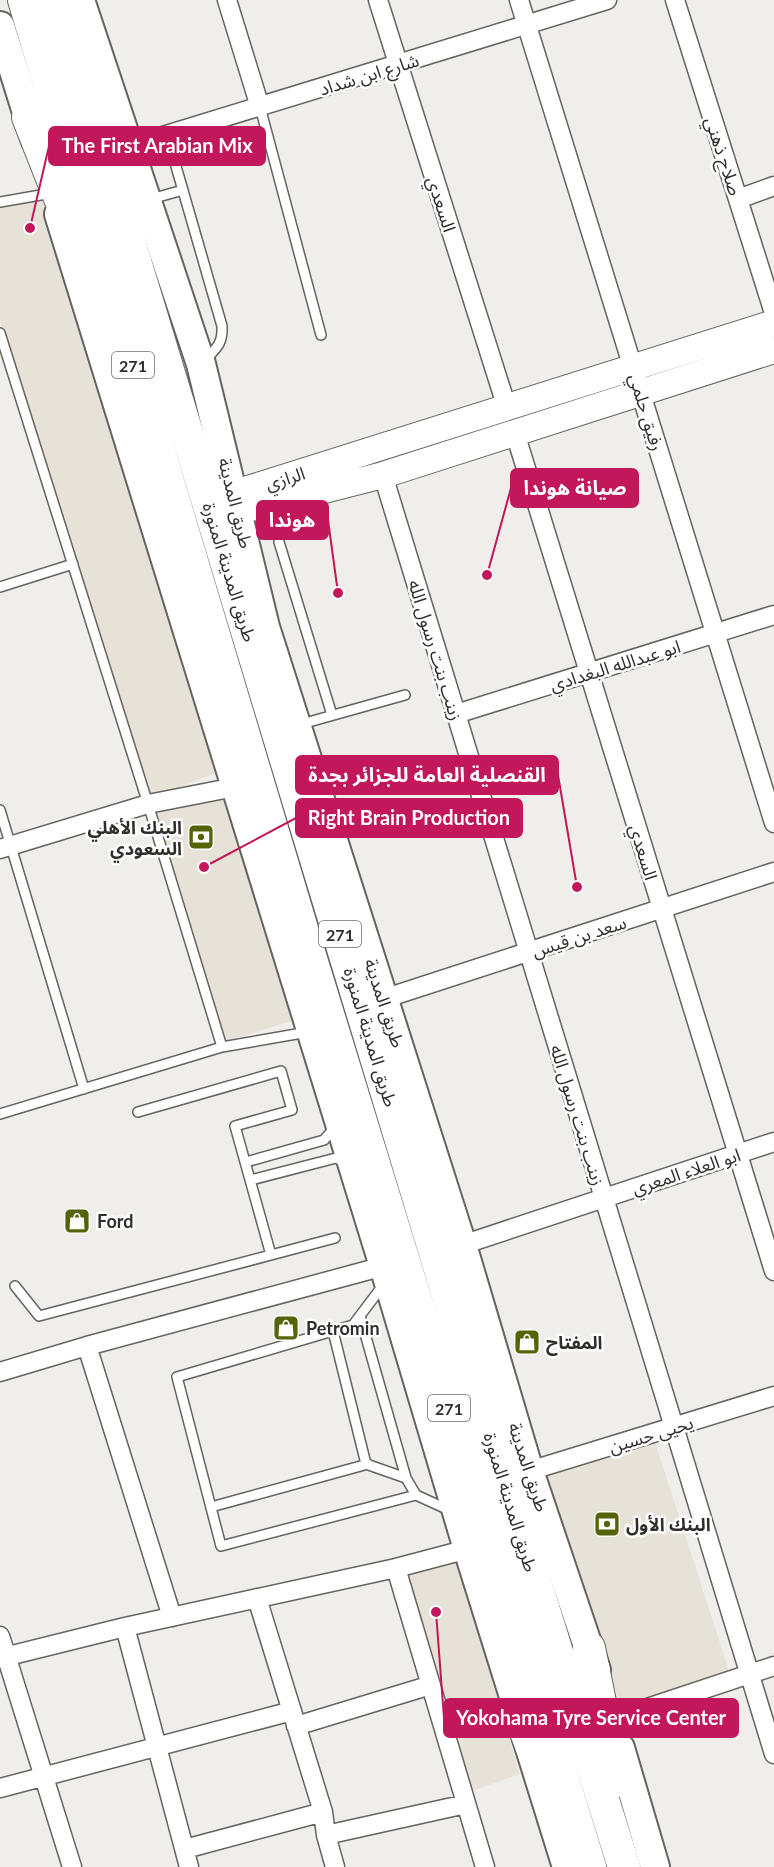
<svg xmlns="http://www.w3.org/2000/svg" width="774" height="1867" font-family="Lato,'Noto Sans Arabic',sans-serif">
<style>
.built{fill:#e7e2d7}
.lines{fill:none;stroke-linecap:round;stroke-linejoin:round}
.lane-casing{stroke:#656360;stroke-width:12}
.street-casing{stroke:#656360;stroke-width:21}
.secondary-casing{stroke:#656360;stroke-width:28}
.primary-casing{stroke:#656360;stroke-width:32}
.highway-casing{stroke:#656360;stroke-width:34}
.lane{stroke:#fff;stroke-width:9}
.street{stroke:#fff;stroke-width:18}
.secondary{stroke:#fff;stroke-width:26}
.primary{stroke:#fff;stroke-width:28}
.highway{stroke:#fff;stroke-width:32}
.labels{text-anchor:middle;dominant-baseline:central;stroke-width:5;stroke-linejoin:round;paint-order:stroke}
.shield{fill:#fff;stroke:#6d6d6b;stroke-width:1.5}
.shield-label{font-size:16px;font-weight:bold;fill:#2f2e2c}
.street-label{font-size:18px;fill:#2f2e2c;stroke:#fff}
.poi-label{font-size:18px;font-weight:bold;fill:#2f2e2c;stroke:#fff;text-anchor:start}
.leader{fill:none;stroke:#c2185b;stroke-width:2}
.callout-dot{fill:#c2185b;stroke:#fff;stroke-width:2}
.callout{fill:#c2185b;stroke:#c2185b;stroke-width:2}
.callout-label{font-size:20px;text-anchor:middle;font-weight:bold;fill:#fff}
</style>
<rect width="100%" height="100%" fill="#f0eeea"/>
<path class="built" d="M46 189 221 771 151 798 0 321V202Z
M231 786 302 1018 226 1041 154 809Z
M654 1439 729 1671 621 1708 545 1473Z
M456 1560 520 1774 469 1792 400 1571Z"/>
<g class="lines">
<defs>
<path id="lane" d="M260 107 321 335
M167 135 222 326C223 343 217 348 205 360
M151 199 183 190
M0 202 52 193
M0 333 148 804 222 1047
M279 542 332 715
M0 587 73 564
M298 725 405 695
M0 810 84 1089
M138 1112 281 1071 292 1110 235 1126 271 1255 335 1238
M0 1114 222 1047 308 1032
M246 1162 324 1140 336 1126
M251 1180 336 1158 346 1163
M384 1284 353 1325 177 1377 221 1546 416 1495 451 1511
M15 1286 39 1316 271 1255
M360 1316 406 1478 416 1495
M333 1331 366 1464 406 1478
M211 1507 368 1464"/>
<path id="street" d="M227 0 260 107
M378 0 507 408
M519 0 774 823
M675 0 774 313
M130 146 607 0
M738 199 774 186
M515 433 774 1271
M383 475 774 1754
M456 714 774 615
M0 849 148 804 235 787
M383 999 774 872
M462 1245 774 1142
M87 1346 172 1617
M0 1372 87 1346 384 1266
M529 1471 774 1396
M396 1568 485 1867
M257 1598 323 1812 326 1835 335 1867
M125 1627 189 1867
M0 1636 72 1867
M0 1658 125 1627 396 1568 468 1549
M611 1720 774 1666
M296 1726 431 1685
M0 1788 292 1711
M326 1835 466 1804
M185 1849 323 1812"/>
<path id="secondary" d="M774 323 245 490 238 509 258 507 383 475 774 350"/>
<path id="primary" d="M80 0 201 364 265 627 462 1245 529 1471 596 1670
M0 26 35 138
M59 214 384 1266 468 1549 567 1867
M620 1748 655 1867"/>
<path id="highway" d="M24 0 308 949 590 1867
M56 0 522 1540 624 1867
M28 117 75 236
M589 1648 616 1781
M517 1708 539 1766"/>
</defs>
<use href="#lane" class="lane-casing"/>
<use href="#street" class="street-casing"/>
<use href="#secondary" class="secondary-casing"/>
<use href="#primary" class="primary-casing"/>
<use href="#highway" class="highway-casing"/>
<use href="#lane" class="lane"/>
<use href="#street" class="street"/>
<use href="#secondary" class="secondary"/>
<use href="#primary" class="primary"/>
<use href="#highway" class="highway"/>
</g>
<defs>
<symbol id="bank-square" viewBox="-11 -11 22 22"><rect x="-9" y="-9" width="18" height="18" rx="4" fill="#556408" stroke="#fff"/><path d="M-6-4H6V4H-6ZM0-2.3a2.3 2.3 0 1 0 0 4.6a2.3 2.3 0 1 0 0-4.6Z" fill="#fff"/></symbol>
<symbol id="shop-square" viewBox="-11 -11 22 22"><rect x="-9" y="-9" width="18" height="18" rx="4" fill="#556408" stroke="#fff"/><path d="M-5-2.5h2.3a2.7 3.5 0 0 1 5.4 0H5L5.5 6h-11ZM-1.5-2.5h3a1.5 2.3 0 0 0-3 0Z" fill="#fff"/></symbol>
</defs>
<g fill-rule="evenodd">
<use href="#bank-square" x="186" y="822" width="30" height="30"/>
<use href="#shop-square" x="62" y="1206" width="30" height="30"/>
<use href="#shop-square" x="271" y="1313" width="30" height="30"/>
<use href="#shop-square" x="512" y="1327" width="30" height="30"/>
<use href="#bank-square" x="592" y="1509" width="30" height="30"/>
</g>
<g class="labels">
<g class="shield">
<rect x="112" y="352" width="42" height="26" rx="4.5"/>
<rect x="319" y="921" width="42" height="26" rx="4.5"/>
<rect x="428" y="1395" width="42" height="26" rx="4.5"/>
</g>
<g class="shield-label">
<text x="133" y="365">271</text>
<text x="340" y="934">271</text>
<text x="449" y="1408">271</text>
</g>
<g class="street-label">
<text transform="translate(369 74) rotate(-17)">شارع ابن شداد</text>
<text transform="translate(724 156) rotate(72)">صلاح ذهني</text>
<text transform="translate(442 204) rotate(72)">السعدي</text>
<text transform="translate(647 412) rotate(73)">رفيق حلمي</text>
<text transform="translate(285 478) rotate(-17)">الرازي</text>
<text transform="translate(236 503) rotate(76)">طريق المدينة</text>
<text transform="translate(230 572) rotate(73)">طريق المدينة المنورة</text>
<text transform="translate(436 650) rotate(73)">زينب بنت رسول الله</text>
<text transform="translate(615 665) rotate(-17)">ابو عبدالله البغدادي</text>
<text transform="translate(644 852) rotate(73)">السعدي</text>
<text transform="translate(579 936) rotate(-18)">سعد بن قيس</text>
<text transform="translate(385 1003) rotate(72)">طريق المدينة</text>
<text transform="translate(371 1037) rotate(73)">طريق المدينة المنورة</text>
<text transform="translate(578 1115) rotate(73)">زينب بنت رسول الله</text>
<text transform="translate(686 1171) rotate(-18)">ابو العلاء المعري</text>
<text transform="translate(651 1434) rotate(-17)">يحيى حسين</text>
<text transform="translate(529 1467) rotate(72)">طريق المدينة</text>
<text transform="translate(511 1502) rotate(73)">طريق المدينة المنورة</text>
</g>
<g class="poi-label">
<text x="182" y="827" text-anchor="end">البنك الأهلي<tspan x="182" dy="21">السعودي</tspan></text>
<text x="97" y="1221">Ford</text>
<text x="306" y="1328">Petromin</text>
<text x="546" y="1342">المفتاح</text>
<text x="626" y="1524">البنك الأول</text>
</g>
</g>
<path class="leader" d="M30 228L49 146M487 575L511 488M338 593L328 520M577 887L558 775M204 867L296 818M436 1612L444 1718"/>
<g class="callout-dot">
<circle cx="30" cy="228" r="6"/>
<circle cx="487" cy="575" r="6"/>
<circle cx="338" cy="593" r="6"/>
<circle cx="577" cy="887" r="6"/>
<circle cx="204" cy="867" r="6"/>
<circle cx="436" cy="1612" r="6"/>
</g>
<g class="callout">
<rect x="49" y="127" width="216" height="38" rx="6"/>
<rect x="511" y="469" width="127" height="38" rx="6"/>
<rect x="257" y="501" width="71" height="38" rx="6"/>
<rect x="296" y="756" width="262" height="38" rx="6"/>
<rect x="296" y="799" width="226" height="38" rx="6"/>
<rect x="444" y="1699" width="294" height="38" rx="6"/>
</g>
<g class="callout-label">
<text x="157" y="153">The First Arabian Mix</text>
<text x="575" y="495">صيانة هوندا</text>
<text x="292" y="527">هوندا</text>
<text x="427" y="782">القنصلية العامة للجزائر بجدة</text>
<text x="409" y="825">Right Brain Production</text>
<text x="591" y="1725">Yokohama Tyre Service Center</text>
</g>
</svg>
